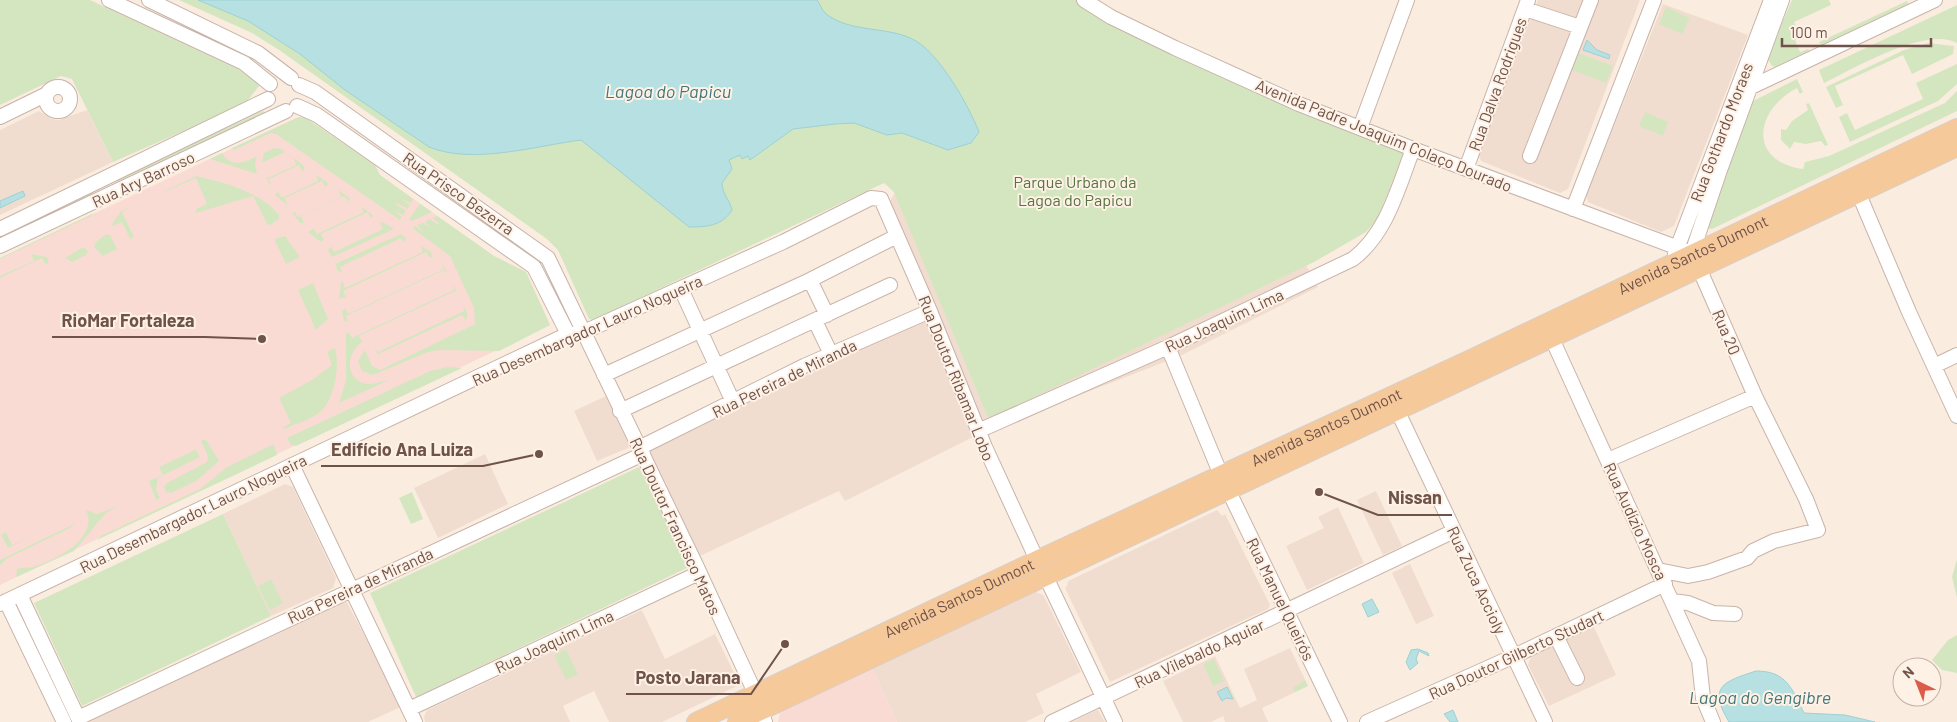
<svg xmlns="http://www.w3.org/2000/svg" width="1957" height="722" font-family="Barlow,sans-serif">
<style>
.residential{fill:#f1ddcf}
.commercial{fill:#fadbd4}
.green{fill:#d4e6c0}
.water{fill:#b6e0e2;stroke:#9dd1d3}
.lines{fill:none;stroke-linecap:round;stroke-linejoin:round}
.minor-casing{stroke:#c9b3a8;stroke-width:16}
.major-casing{stroke:#d7cfcc;stroke-width:20}
.minor{stroke:#fff;stroke-width:14}
.major{stroke:#f6c99b;stroke-width:18}
.labels{text-anchor:middle;dominant-baseline:central;stroke-width:4;stroke-linejoin:round;paint-order:stroke}
.street-label{font-size:16px;fill:#6f5249;stroke:#fef1e5}
.park-label{font-size:16px;fill:#577442;stroke:#fef1e5}
.water-label{font-size:18px;font-style:italic;fill:#42787b;stroke:#fef1e5}
.leader{fill:none;stroke:#6f5249;stroke-width:2}
.callout-dot{fill:#6f5249;stroke:#fef1e5;stroke-width:2}
.callout-label{font-size:18px;text-anchor:middle;font-weight:bold;fill:#6f5249;stroke:#fef1e5;stroke-width:4;stroke-linejoin:round;paint-order:stroke}
</style>
<rect width="100%" height="100%" fill="#faede0"/>
<path class="residential" d="M1538 0H1640L1568 189 1560 193 1481 161 1478 153Z
M1663 4 1748 35 1674 226 1661 232 1588 202 1586 196Z
M87 110 113 162 0 215V130L39 111 51 119 59 120Z
M916 155 1291 237 1318 287 1180 356 979 434 845 501 839 491 700 556 649 450 938 313 890 201Z
M606 396 629 445 628 448 597 461 574 411Z
M485 454 508 504 438 538 414 488Z
M285 484 293 487 336 578 333 588 271 616 223 514Z
M1376 491 1402 546 1383 555 1357 500Z
M1338 507 1364 563 1307 590 1286 546 1324 528 1318 517Z
M1217 510 1222 516 1225 514 1270 605 1268 609 1110 682 1065 588 1067 586 1068 581Z
M1410 564 1434 616 1416 624 1392 573Z
M1036 592 1043 595 1046 600 1081 672 1036 694 1044 713 1025 722H897L872 668Z
M346 601 402 706 392 711 368 722H84Z
M642 610 665 659 715 634 738 681 737 686 662 722H609L594 691 563 706 570 722H425L424 717 427 710Z
M1594 627 1616 675 1549 706 1528 665 1531 657Z
M1290 648 1308 686 1262 708 1268 722H1225L1223 716 1211 722H1183L1163 681 1215 656 1240 708 1257 700 1244 669Z
M1098 710 1105 722H1072L1095 711Z"/>
<path class="commercial" d="M303 117 375 165 380 175 494 256 526 272 550 325 0 585V258L296 118Z
M872 668 897 722H778L780 712Z"/>
<path class="green" d="M0 0H90L240 70 258 83 259 86 245 104 113 162 72 79 61 76 0 105Z
M179 0H1076L1275 101 1406 152 1376 221 1366 232 1314 262 991 418 987 415 894 192 884 183 593 320 589 319 558 250 547 239 279 50 252 33Z
M1792 0H1829L1831 5 1794 22 1801 37 1795 40 1800 52 1808 49 1810 52 1776 67 1772 66 1767 58Z
M1907 1 1909 6 1821 47 1819 42Z
M1957 5V43C1925 26 1854 69 1824 83L1819 70Z
M1666 7 1690 18 1682 34 1659 24Z
M1928 43 1954 46 1953 54 1912 74 1903 55 1835 86 1843 105 1836 108 1826 87 1904 50Z
M1578 53 1613 66 1606 83 1572 70Z
M1957 64V84L1938 101 1850 142 1839 117 1847 113 1855 130 1923 99 1916 83Z
M1797 79 1803 92 1800 94 1797 88C1755 110 1747 161 1803 169L1805 162 1829 156 1945 103 1957 91V111L1712 229 1706 228 1751 102Z
M1809 103 1828 145 1825 146 1821 141 1806 144 1794 142 1790 149 1781 140V129L1786 130 1792 121 1808 110 1806 104Z
M263 111 267 113 117 182 118 179Z
M1645 112 1668 122 1663 136 1639 126Z
M299 117 306 118 375 165 380 175 413 199 411 203 401 199 410 205 407 209 397 203 396 204 406 211 403 215 394 211 402 217 400 220 276 134 271 133 234 150 232 148Z
M274 148 282 149 285 152 262 163 264 153Z
M222 153C231 168 244 163 257 156L255 165 257 174 210 159Z
M294 158 304 166V170L302 171 299 165 269 179 271 185 269 184 265 172 268 178 296 165Z
M316 175 327 182 328 185 325 187 322 181 285 198 287 205 275 195 278 192 282 198 318 181Z
M196 176C223 182 261 192 279 215V219L270 225 267 224 253 196 196 213V209L207 204 196 178 150 198Z
M338 190 350 198 349 202 344 196 301 216 304 223H300L293 214 294 211 298 217 341 197Z
M92 192 96 194 0 241V235Z
M420 204 432 212 412 221 409 219Z
M135 205 122 212 134 237 130 239 122 222 113 226 112 224 121 211Z
M361 206 374 216 370 218 368 212 321 234 324 240 321 242 308 232 314 228 317 234 364 212Z
M94 213 91 216 0 259V258Z
M437 216 494 256 526 272 550 325 499 351 439 350 428 352 373 375 362 371 358 361 365 350 372 366 380 370 475 324 474 308 450 256 412 228 415 226 424 232 417 225 423 223 431 228 425 222 430 219 438 225 439 223 432 218Z
M383 222 394 229 332 257 328 251 331 246 334 252 383 229 380 223Z
M106 234 110 235 117 249 103 256 94 247 96 242Z
M401 234 406 238 404 243 401 238 340 267 342 273 338 271 335 264Z
M285 236 300 257 286 264 274 239Z
M421 246 431 252 433 257 430 258 426 252 343 291 346 297 339 299 341 283 343 282 345 288 423 252Z
M83 247 88 251 86 255 72 262 65 258Z
M31 254 47 257 49 261 46 265 42 258 0 278V276L34 261Z
M442 262 448 275 444 270 346 316 348 322 344 321 342 311 345 308 348 314 444 269Z
M313 283 328 319 316 330 298 290Z
M453 283 458 297 455 291 359 336 362 342C345 354 345 381 368 384 375 385 382 380 387 381L339 403 346 380V334L349 332 352 338 454 290Z
M463 305 468 315 466 320 462 315 378 354 380 360 374 347 378 352 464 311Z
M335 348C340 367 335 399 320 412 310 420 295 424 284 429L283 427 291 423 279 398 312 380 332 365 327 352Z
M448 367 462 368 296 446 291 445 287 438 430 371Z
M203 439 207 441 219 461 196 481 171 493 166 492 164 487 167 483 207 462 208 456 201 441Z
M192 444 200 457 158 478 156 490 160 498 156 500 149 481 163 475 159 467 195 450Z
M274 444 277 455 97 540 101 536 200 489 227 467Z
M639 467 689 567 416 697 370 593Z
M412 492 423 519 411 524 399 498Z
M119 506 106 513 74 551 16 577 17 569C23 566 30 569 36 566 57 559 99 538 86 510L97 514Z
M223 514 271 616 82 706 34 603Z
M76 523 70 528 6 559 0 565V560Z
M6 532 12 545 32 536 8 548 1 535Z
M1957 559V598L1952 577Z
M271 579 283 603 270 610 258 586Z
M1957 635V673L1942 670 1932 660 1948 640Z
M566 649 578 674 566 680 554 655Z
M1214 659 1224 681 1213 686 1203 664Z
M1305 680 1308 686 1295 692 1293 688Z"/>
<path class="water" d="M198 0H817C820 4 822 10 825 13 850 34 889 25 916 41 940 55 969 106 979 132L971 143 948 150 902 133 887 135 854 123 835 124 793 129 750 160 748 156 742 159 740 155 729 160 732 169 722 183C722 194 730 200 732 210 722 226 707 227 689 227L581 140C535 146 473 165 429 147L345 90 300 54 248 21Z
M1587 40 1597 50 1610 55 1609 59 1583 50Z
M23 191 25 196 0 208V201Z
M1372 599 1379 612 1368 617 1362 604Z
M1418 649 1428 653 1429 656 1419 651 1416 659 1418 663 1410 670 1406 662 1411 650Z
M1756 671C1787 671 1792 689 1804 713L1845 715 1875 722H1729C1708 687 1722 682 1756 671Z
M1227 687 1233 699 1226 698 1222 701 1217 692Z
M1453 710 1458 722H1450L1444 714Z"/>
<g class="lines">
<defs>
<path id="minor" d="M109 0 244 63 270 84
M149 0 258 53 291 78
M1084 0 1111 17 1175 48 1299 104 1413 149 1692 253 1720 170 1782 0
M1525 9 1580 27
M299 85 315 92 548 258 696 565 751 684 765 722
M46 99a12 12 0 1 1 24 0a12 12 0 1 1-24 0Z
M1749 88 1935 0
M297 106 317 115 534 267 568 334
M0 117 47 94
M1360 128 1407 0
M1530 156 1591 0
M1466 169 1528 0
M1855 185 1909 312 1957 416
M1573 209 1654 0
M0 229 268 99
M0 246 286 111
M1675 254 1771 0
M810 280 827 315
M681 289 733 402
M815 321 831 354
M1548 330 1699 661 1703 698 1713 722
M1168 347 1221 475 1340 722
M1934 366 1957 355
M604 375 810 280 897 236
M1397 410 1545 722
M620 411 890 285
M978 431 1168 347 1353 259C1387 233 1398 188 1413 149
M639 448 804 366 930 311
M1608 460 1755 396
M292 465 415 722
M1658 570 1688 576 1708 572 1747 558 1753 551 1774 541 1818 530 1806 499 1755 396 1699 268
M1046 577 1115 722
M20 595 80 722
M6 601 64 722
M1672 601 1688 603 1713 613 1735 614
M0 604 568 334 584 332 783 242 871 198 881 199 930 311 985 447 1037 560
M1556 636 1577 678
M409 709 699 573
M78 718 643 454
M1052 722 1454 531
M1367 722 1512 657 1665 584"/>
<g id="major">
<path id="s1" d="M696 722 1037 560 1473 358 1957 128"/>
<path d="M737 722 1957 147"/>
</g>
</defs>
<use href="#minor" class="minor-casing"/>
<use href="#major" class="major-casing"/>
<use href="#minor" class="minor"/>
<use href="#major" class="major"/>
</g>
<g class="labels">
<g class="street-label">
<text transform="translate(1497 84) rotate(-70)">Rua Dalva Rodrigues</text>
<text transform="translate(1721 132) rotate(-69)">Rua Gothardo Moraes</text>
<text transform="translate(1384 135) rotate(22)">Avenida Padre Joaquim Colaço Dourado</text>
<text transform="translate(143 179) rotate(-25)">Rua Ary Barroso</text>
<text transform="translate(459 193) rotate(35)">Rua Prisco Bezerra</text>
<text stroke="none"><textPath href="#s1" startOffset="1101">Avenida Santos Dumont</textPath></text>
<text transform="translate(1224 320) rotate(-25)">Rua Joaquim Lima</text>
<text transform="translate(587 330) rotate(-24)">Rua Desembargador Lauro Nogueira</text>
<text transform="translate(1727 332) rotate(67)">Rua 20</text>
<text transform="translate(784 378) rotate(-26)">Rua Pereira de Miranda</text>
<text transform="translate(957 378) rotate(68)">Rua Doutor Ribamar Lobo</text>
<text stroke="none"><textPath href="#s1" startOffset="696">Avenida Santos Dumont</textPath></text>
<text transform="translate(193 513) rotate(-26)">Rua Desembargador Lauro Nogueira</text>
<text transform="translate(1636 521) rotate(65)">Rua Audízio Mosca</text>
<text transform="translate(676 526) rotate(65)">Rua Doutor Francisco Matos</text>
<text transform="translate(1477 580) rotate(65)">Rua Zuca Accioly</text>
<text transform="translate(360 585) rotate(-25)">Rua Pereira de Miranda</text>
<text stroke="none"><textPath href="#s1" startOffset="291">Avenida Santos Dumont</textPath></text>
<text transform="translate(1281 599) rotate(64)">Rua Manuel Queirós</text>
<text transform="translate(554 641) rotate(-25)">Rua Joaquim Lima</text>
<text transform="translate(1199 653) rotate(-25)">Rua Vilebaldo Aguiar</text>
<text transform="translate(1516 654) rotate(-25)">Rua Doutor Gilberto Studart</text>
</g>
<g class="park-label">
<text x="1075" y="181">Parque Urbano da<tspan x="1075" dy="18">Lagoa do Papicu</tspan></text>
</g>
<g class="water-label">
<text x="668" y="91">Lagoa do Papicu</text>
<text x="1760" y="697">Lagoa do Gengibre</text>
</g>
</g>
<path class="leader" d="M262 339L205 337H52M539 454L483 466H321M1319 492L1378 515H1452M785 644L751 694H626"/>
<g class="callout-dot">
<circle cx="262" cy="339" r="5"/>
<circle cx="539" cy="454" r="5"/>
<circle cx="1319" cy="492" r="5"/>
<circle cx="785" cy="644" r="5"/>
</g>
<g class="callout-label">
<text x="128" y="327">RioMar Fortaleza</text>
<text x="402" y="456">Edifício Ana Luiza</text>
<text x="1415" y="504">Nissan</text>
<text x="688" y="684">Posto Jarana</text>
</g>
<g transform="translate(1917 682) rotate(317)"><circle r="24" fill="#fef1e5" stroke="#c5b1a7"/>
<path d="M0-4L9 19L0 12L-9 19Z" fill="#dd5b4b"/>
<text y="-8" font-size="14" font-weight="bold" text-anchor="middle" fill="#6f5249">N</text>
</g>
<path d="M1782 38v8h149v-8" fill="none" stroke="#6f5249" stroke-width="2.5"/>
<text x="1790" y="38" font-size="15" fill="#6f5249" stroke="#fef1e5" stroke-width="4" paint-order="stroke">100 m</text>
</svg>
